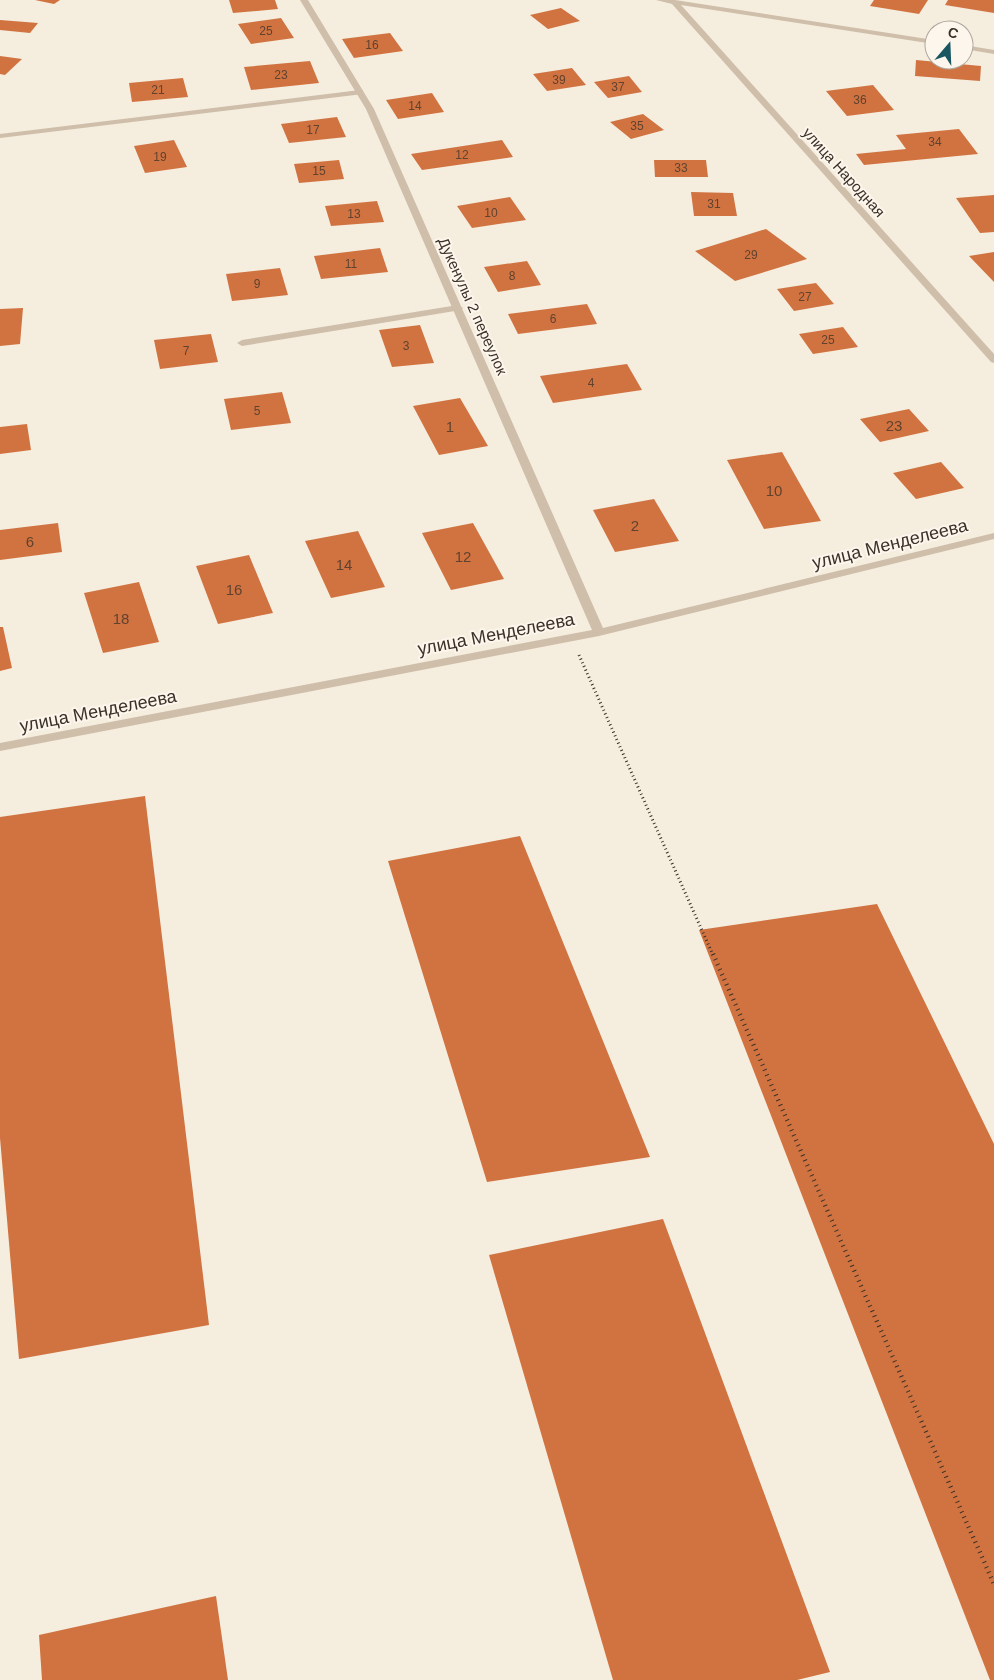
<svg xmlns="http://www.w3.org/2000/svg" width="994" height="1680" font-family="Helvetica,sans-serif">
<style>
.building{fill:#d17340}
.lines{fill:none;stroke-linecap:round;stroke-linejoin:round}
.lane{fill:#cfbea9;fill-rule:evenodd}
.street{fill:#cfbea9;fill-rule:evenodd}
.rail-far1{stroke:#3b3129;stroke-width:3;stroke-dasharray:1 3;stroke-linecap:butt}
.rail{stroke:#3b3129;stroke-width:4.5;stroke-dasharray:1 4.5;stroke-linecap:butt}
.labels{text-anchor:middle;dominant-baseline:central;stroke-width:4;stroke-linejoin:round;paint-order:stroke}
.far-number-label{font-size:12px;fill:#60422f}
.far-street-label{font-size:15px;fill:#3b3129;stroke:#fcf6ec}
.number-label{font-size:15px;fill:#60422f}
.street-label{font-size:18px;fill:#3b3129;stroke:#fcf6ec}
</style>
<rect width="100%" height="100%" fill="#f5edde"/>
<path class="building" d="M35 0H60L54 4Z
M229 0H275L278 9 233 13Z
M874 0H928L919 14 870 6Z
M948 0H994V13L945 5Z
M561 8 580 21 548 29 530 15Z
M281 18 294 38 251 44 238 24Z
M0 20 38 23 30 33 0 30Z
M390 33 403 51 354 58 342 39Z
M0 56 22 59 5 75 0 74Z
M916 60 981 66 980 81 915 76Z
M310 61 319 83 251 90 244 67Z
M572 68 586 85 547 91 533 74Z
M629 76 642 92 608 98 594 82Z
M183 78 188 97 132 102 129 83Z
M873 85 894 110 847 116 826 91Z
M432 93 444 112 398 119 386 100Z
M643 114 664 130 631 139 610 122Z
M337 117 346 137 289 143 281 124Z
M959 129 978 154 864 165 856 154 906 149 896 135Z
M174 140 187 167 145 173 134 146Z
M502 140 513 157 422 170 411 154Z
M339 160 344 179 299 183 294 164Z
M654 160H706L708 177H655Z
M691 192 733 193 737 216H694Z
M994 195V232L980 233 956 198Z
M510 197 526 220 472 228 457 206Z
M377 201 384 222 331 226 325 206Z
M766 229 807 259 735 281 695 251Z
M380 248 388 272 321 279 314 256Z
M994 252V282L969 256Z
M527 261 541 285 498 292 484 267Z
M280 268 288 295 232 301 226 274Z
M816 283 834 304 794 311 777 289Z
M587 304 597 324 518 334 508 314Z
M23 308 20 344 0 346V309Z
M420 325 434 363 392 367 379 330Z
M843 327 858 347 813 354 799 334Z
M211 334 218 362 160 369 154 340Z
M627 364 642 390 553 403 540 376Z
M282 392 291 423 231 430 224 399Z
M460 398 488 446 439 455 413 406Z
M909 409 929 431 880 442 860 419Z
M27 424 31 450 0 454V427Z
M782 452 821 521 764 529 727 460Z
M941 462 964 488 916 499 893 473Z
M654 499 679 541 615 552 593 510Z
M58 523 62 552 0 560V530Z
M473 523 504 579 451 590 422 533Z
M358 531 385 587 331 598 305 541Z
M249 555 273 613 218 624 196 566Z
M139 582 159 642 103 653 84 593Z
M0 627H3L12 668 0 671Z
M145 796 209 1325 19 1359 0 1138V817Z
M520 836 650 1157 487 1182 388 861Z
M877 904 994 1144V1680H990L699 930Z
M663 1219 830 1672 797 1680H613L489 1255Z
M216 1596 228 1680H42L39 1635Z"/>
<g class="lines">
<path class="lane" d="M360 90H363V94L0 138V134Z
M458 305 463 308 461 310 242 346 237 343 242 340Z"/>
<path class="street" d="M300 0H308L374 109 603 628 994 533V539L599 636 0 751V743L592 630 366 109Z
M656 0H675L934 40V44L681 5 994 354V363L991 362 672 4Z
M964 45 994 50V54L964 49Z"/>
<path class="rail-far1" d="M579 655 713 955"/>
<path class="rail" d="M713 954 994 1584"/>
</g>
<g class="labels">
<g class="far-number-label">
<text x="266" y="31">25</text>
<text x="372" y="45">16</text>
<text x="281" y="75">23</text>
<text x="559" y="80">39</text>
<text x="618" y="87">37</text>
<text x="158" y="90">21</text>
<text x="860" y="100">36</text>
<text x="415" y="106">14</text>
<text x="637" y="126">35</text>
<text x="313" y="130">17</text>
<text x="935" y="142">34</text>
<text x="462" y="155">12</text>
<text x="160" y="157">19</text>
<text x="681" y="168">33</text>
<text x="319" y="171">15</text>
<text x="714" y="204">31</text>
<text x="491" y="213">10</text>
<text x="354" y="214">13</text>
<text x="751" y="255">29</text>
<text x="351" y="264">11</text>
<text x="512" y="276">8</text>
<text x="257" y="284">9</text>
<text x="805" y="297">27</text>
<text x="553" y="319">6</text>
<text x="828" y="340">25</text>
<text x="406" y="346">3</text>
<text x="186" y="351">7</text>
<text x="591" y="383">4</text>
<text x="257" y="411">5</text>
</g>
<g class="far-street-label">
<text transform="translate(844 172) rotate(48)">улица Народная</text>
<text transform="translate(473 306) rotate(66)">Дукенулы 2 переулок</text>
</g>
<g class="number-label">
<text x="894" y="425">23</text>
<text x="450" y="426">1</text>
<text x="774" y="490">10</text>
<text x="635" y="525">2</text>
<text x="30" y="541">6</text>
<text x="463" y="556">12</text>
<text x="344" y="564">14</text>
<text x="234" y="589">16</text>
<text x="121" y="618">18</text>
</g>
<g class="street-label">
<text transform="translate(890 544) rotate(-14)">улица Менделеева</text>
<text transform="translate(496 634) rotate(-11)">улица Менделеева</text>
<text transform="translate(98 711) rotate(-11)">улица Менделеева</text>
</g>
</g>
<g transform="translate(949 45) rotate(19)"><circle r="24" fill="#fcf6ec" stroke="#afa79e"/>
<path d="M0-4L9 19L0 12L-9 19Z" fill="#1a5562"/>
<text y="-8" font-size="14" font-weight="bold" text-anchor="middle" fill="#3b3129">С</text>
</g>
</svg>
